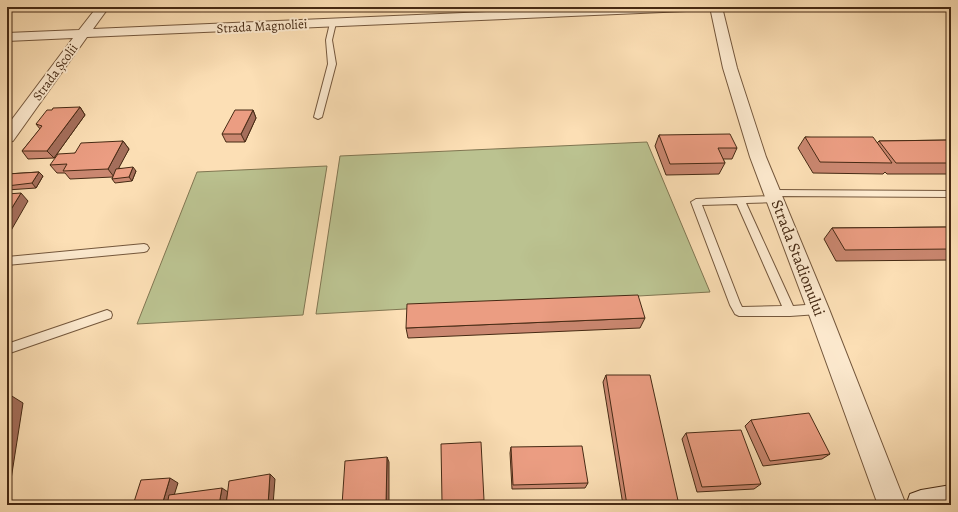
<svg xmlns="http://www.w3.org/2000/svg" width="958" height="512" font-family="Alegreya,serif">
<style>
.green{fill:#bbc290;stroke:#807652}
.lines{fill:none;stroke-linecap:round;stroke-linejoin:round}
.service-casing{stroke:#74573c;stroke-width:2}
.minor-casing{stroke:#74573c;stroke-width:2}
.secondary-casing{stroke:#462a14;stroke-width:2}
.service{fill:#fdeacf;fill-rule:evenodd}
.minor{fill:#fdeacf;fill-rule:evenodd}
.secondary{fill:#fdeacf;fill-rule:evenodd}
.wall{fill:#ca8770;stroke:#462a14}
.shaded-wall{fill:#a46e5b;stroke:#462a14}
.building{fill:#eb9d82;stroke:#462a14}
.labels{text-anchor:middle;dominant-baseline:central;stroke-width:4;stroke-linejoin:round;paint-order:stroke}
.far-street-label{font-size:13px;fill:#462a14;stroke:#fdeacf}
.street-label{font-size:16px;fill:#462a14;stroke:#fdeacf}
</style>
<rect width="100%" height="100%" fill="#fcdfb5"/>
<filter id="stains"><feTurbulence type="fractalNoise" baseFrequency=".005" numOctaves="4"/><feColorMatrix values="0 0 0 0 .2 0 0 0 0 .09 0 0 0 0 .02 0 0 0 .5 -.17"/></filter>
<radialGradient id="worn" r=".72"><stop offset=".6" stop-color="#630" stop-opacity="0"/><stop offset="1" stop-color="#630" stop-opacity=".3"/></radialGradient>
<path class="green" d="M647 142 710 292 316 314 340 156Z
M327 166 303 315 137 324 197 172Z"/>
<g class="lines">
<defs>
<path id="service" d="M333 21 336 23 332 40 336 64 322 117 318 119 314 117 328 64 326 40 330 23Z
M773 190 951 191V197L776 196 780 199 775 202 746 203 793 306 818 304 822 306 823 309 822 312 818 314 790 316H739L735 314 730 305 691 202 696 199 772 196 768 193ZM737 204 782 306 742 307 740 303 702 205Z
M144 244 147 245 149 248 147 251 144 252 7 265V257Z
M107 310 111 312 112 315 111 318 7 354V344Z"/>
<path id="minor" d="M97 7H109L93 29 601 7H692L690 10 686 11 87 37 13 141 7 142V126L73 38 7 41V33L79 30Z
M710 7H722L737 68 766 157 829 309 906 505H878L807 309 750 157 723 68Z"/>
<path id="secondary" d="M951 485V505H906L910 494 921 490Z"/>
</defs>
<use href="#service" class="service-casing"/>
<use href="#minor" class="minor-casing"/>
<use href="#secondary" class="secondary-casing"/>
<use href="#service" class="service"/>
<use href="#minor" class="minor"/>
<use href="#secondary" class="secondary"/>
</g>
<path class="wall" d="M80 107 85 115 54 158 28 159 22 151 40 129 36 124Z
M253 110 256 118 245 142H226L222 134Z
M659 135 737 148 732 159H723L725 163 719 174 666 175 655 146Z
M805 137 877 143 879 141 951 140V174H887L885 172 883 174 813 173 798 148Z
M123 141 129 149 118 168 136 171 132 181 115 183 112 179 113 177 70 179 65 173H57L50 165 75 153Z
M39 172 43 176 36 188 7 190V174Z
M951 227V260L836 261 824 239 832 228Z
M645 318 640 328 408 338 406 328Z
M606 375 679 505H623L603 382Z
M751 420 830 454 822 459 763 466 745 426Z
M686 433 761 484 754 489 697 492 682 439Z
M511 447 588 483 585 488 512 489 510 453Z
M484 500V504L474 505H442V502Z"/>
<path class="shaded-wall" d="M80 107 85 115 54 158 47 151Z
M253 110 256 118 245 142 241 134Z
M123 141 129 149 114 177 108 169Z
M133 167 136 171 132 181 129 177Z
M39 172 43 176 36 188 32 183Z
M21 193 28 201 9 234 7 232V216Z
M7 393 23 403 7 505Z
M387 457 389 462V505H386Z
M270 474 275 479 273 505H268Z
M170 478 178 483 171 505H162Z
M222 488 228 492 226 505H219Z"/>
<path class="building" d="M80 107 47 151H22L42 126 36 124 47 110H52L53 108Z
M235 110H253L241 134H222Z
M730 134 737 148H718L725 163 670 164 659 135Z
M805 137H873L892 163 820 162Z
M951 140V163H896L879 141Z
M123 141 108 169 63 171 67 164 50 165 58 154 75 153 81 143Z
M133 167 129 177 112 179 116 169Z
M39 172 32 183 7 186V174Z
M21 193 7 216V194Z
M951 227V249L845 250 832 228Z
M638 295 645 318 406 328 407 304Z
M606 375H650L679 505H627Z
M809 413 830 454 770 461 751 420Z
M741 430 761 484 702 487 686 433Z
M481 442 484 500 442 502 441 444Z
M582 446 588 483 513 485 511 447Z
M387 457 386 505H342L345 461Z
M270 474 268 505H226L229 481Z
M170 478 162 505H133L141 480Z
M222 488 219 505H167L169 495Z
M104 503 103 505H90Z"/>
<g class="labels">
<g class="far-street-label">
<text transform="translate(262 26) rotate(-3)">Strada Magnoliei</text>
<text transform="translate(55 72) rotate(-54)">Strada Școlii</text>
</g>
<g class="street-label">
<text transform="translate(798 258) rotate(69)">Strada Stadionului</text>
</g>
</g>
<rect width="958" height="512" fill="none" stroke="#fcdfb5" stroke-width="24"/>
<rect x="8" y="8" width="942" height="496" fill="none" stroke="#462a14" stroke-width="2"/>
<rect x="12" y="12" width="934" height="488" fill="none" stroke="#462a14"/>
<rect width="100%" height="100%" filter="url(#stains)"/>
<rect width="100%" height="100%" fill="url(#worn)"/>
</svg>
